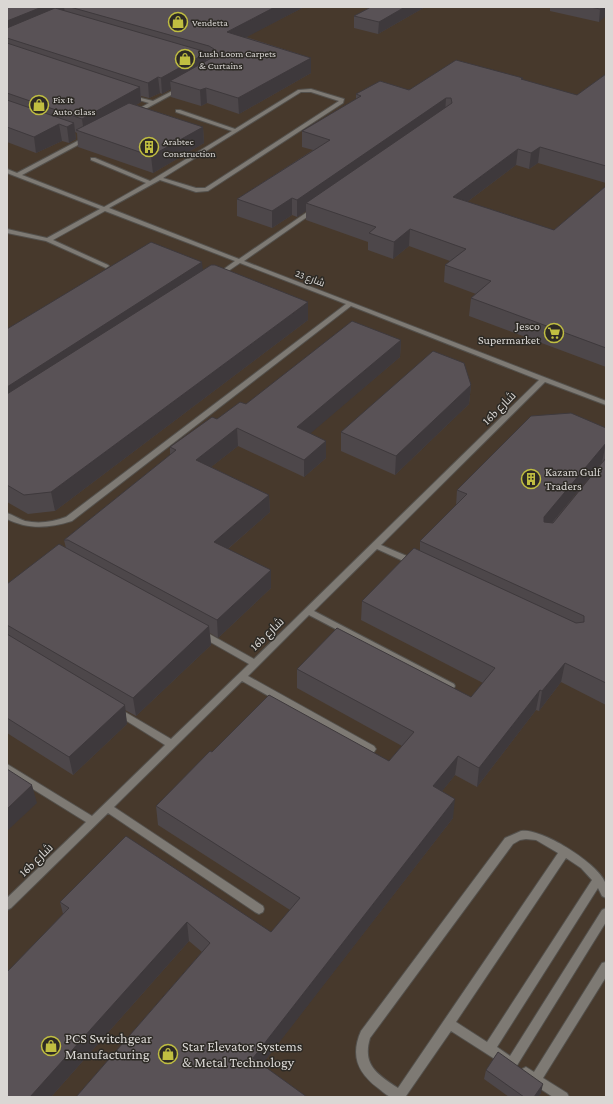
<svg xmlns="http://www.w3.org/2000/svg" width="613" height="1104" font-family="'Crimson Pro',Cairo,serif">
<style>
.industrial{fill:#47392c}
.lines{fill:none;stroke-linecap:round;stroke-linejoin:round}
.lane-casing{stroke:#53504c;stroke-width:2}
.lane{fill:#7e7a74;fill-rule:evenodd}
.wall{fill:#4d474a;fill-rule:evenodd}
.shaded-wall{fill:#3e393c}
.building{fill:#595256;stroke:#3e393c}
.labels{text-anchor:middle;dominant-baseline:central;stroke-width:3;stroke-linejoin:round;paint-order:stroke}
.far-poi-label{font-size:10px;fill:#dad7d4;stroke:#2d2a25;text-anchor:start}
.far-street-label{font-size:10px;fill:#dad7d4;stroke:#2d2a25}
.poi-label{font-size:12px;fill:#dad7d4;stroke:#2d2a25;text-anchor:end}
.street-label{font-size:12px;fill:#dad7d4;stroke:#2d2a25}
.near-poi-label{font-size:14px;fill:#dad7d4;stroke:#2d2a25;text-anchor:start}
</style>
<rect width="100%" height="100%" fill="#38342f"/>
<path class="industrial" d="M7 7H606V1097H7Z"/>
<g class="lines">
<defs>
<path id="lane" d="M178 88 182 89 138 113 133 112 149 103 129 97V95L153 101Z
M311 89 344 99 343 103 208 191 196 192 160 180 109 208 239 259 313 208H317V210L244 261 606 401V405L545 382 381 545 416 560 417 562 416 564H410L377 549 314 611 454 684 455 686 454 688H448L309 615 248 676 374 746 376 749 374 752 371 753 368 752 242 681 114 807 263 906 264 909 263 912 259 914 255 912 108 813 11 908 7 910V898L86 822 7 773V764L92 816 165 745 114 713 112 711 114 709 117 707 120 709 171 739 249 664 198 635 197 633 198 631H204L254 659 539 380 351 306 72 521C49 528 29 530 7 519V513C13 515 19 519 25 521 39 524 53 522 66 517L346 304 240 263 221 276H217V274L235 261 105 211 53 240 108 265 109 266 106 268 46 241 7 233V229L47 238 100 209 7 173V169L17 173 85 137H89V139L22 175 104 207 146 183 91 160V158H95L150 181 232 131 176 112V110H180L235 129 298 90ZM301 92H311L339 101 205 188H196L163 178Z
M521 831C542 828 597 863 605 882 607 886 606 893 606 898L602 896 598 888 497 1047 510 1056 602 910 606 908V922L516 1067 512 1069 508 1067 507 1064 501 1063 451 1031 406 1096 407 1097C402 1097 396 1098 391 1097 387 1096 382 1091 378 1088 358 1073 350 1056 361 1031L505 838ZM526 839 536 840 558 853 398 1088C377 1074 362 1065 370 1038L513 844 520 840ZM566 858 581 868 592 880 487 1042 456 1022Z
M606 962V977L543 1078 567 1093 569 1097H553L522 1077 520 1073 522 1069 526 1067 534 1072 602 963Z"/>
</defs>
<use href="#lane" class="lane-casing"/>
<use href="#lane" class="lane"/>
</g>
<path class="wall" d="M7 7H304L246 37 311 58V73L239 114 207 103 201 106 171 97V89L162 94 160 93 149 98 141 96V102L136 105 203 127 204 143 153 173 78 147 77 133 75 132 76 139 69 143 62 141 36 153 7 142Z
M425 7 378 34 354 28V16Z
M550 7H606L599 22 550 11Z
M606 74V183L538 163 529 169 516 165 467 202 554 230 606 186V367L469 316 471 298 476 294 444 282 445 265 450 261 409 246 393 259 368 250V242L306 220V211L297 217 292 215 272 228 237 216V199L313 150 302 147V131L356 99V94L523 80 577 95Z
M203 270 308 320 55 511 28 514 7 502V329Z
M401 340 400 357 310 433 326 458 304 477 238 446 211 467 269 495 270 512 228 549 271 588 218 638 210 633 211 645 136 716 125 710 127 724 73 775 7 733V584L66 548 64 540 170 455V447L217 419 246 404Z
M471 385 469 404 395 475 341 451V432Z
M606 428V705L561 682 539 711 536 710 477 787 455 775 442 791 453 818 262 1064 76 1097 202 952 189 941 51 1097H7L63 914 60 902 271 932 290 910 158 825 156 806 212 752 389 761 402 746 297 688V669L471 697 483 683 361 620 362 601 420 550V541L456 506 457 490ZM602 462H603L552 523Z
M486 1070 541 1093 538 1097H509L484 1079Z"/>
<path class="shaded-wall" d="M42 7H64L65 13 7 37V21Z
M275 7H304L228 47 227 32Z
M405 7H425L378 34 379 22Z
M603 7H606V16L599 22 600 9Z
M206 53 207 69 170 81 171 89 162 94 161 78Z
M311 58V73L239 114 238 98Z
M158 77 160 93 149 98 148 83Z
M140 87 141 102 87 134 84 133 82 119Z
M206 88 207 103 201 106 200 90Z
M446 98 445 114 306 203V211L297 217V200Z
M74 123 76 139 69 143 67 127Z
M59 124 62 141 36 153 34 137Z
M203 127 204 143 153 173 151 156Z
M540 147 538 163 529 169 531 153Z
M518 149 516 165 451 214 453 197Z
M292 198V215L272 228V211Z
M410 229 409 246 393 259 394 242Z
M202 262 204 280 7 408V387Z
M308 302V320L55 511 51 492Z
M401 340 400 357 297 445V427Z
M471 385 469 404 395 475 396 456Z
M237 428 238 446 197 478 196 460Z
M326 441V458L304 477V460Z
M606 443 602 462 541 536 544 517Z
M269 495 270 512 215 560 214 542Z
M271 570V588L218 638 217 620Z
M209 626 211 645 136 716 133 698Z
M565 663 561 682 539 711 542 691Z
M540 690 536 710 477 787 479 768Z
M125 705 127 724 73 775 69 757Z
M458 756 455 775 431 805 433 786Z
M32 785 37 803 7 831V809Z
M455 799 453 818 254 1075 253 1058Z
M187 922 189 941 51 1097H30Z
M543 1084 541 1093 538 1097H534Z"/>
<path class="building" d="M7 7H42L7 21Z
M70 7H275L227 32 311 58 238 98 206 88 200 90 170 81 215 56 214 49 209 46Z
M371 7H405L379 22 354 16Z
M590 7H603L600 9Z
M55 8 203 51 206 53 161 78 158 77 148 83 7 38V28Z
M7 43 140 87 82 119 7 93Z
M456 60 523 78 521 79 577 95 606 74V166L540 147 531 153 518 149 453 197 554 230 606 186V348L471 298 491 281 445 265 466 249 410 229 394 242 369 233 376 227 306 203 452 103 451 98H446L297 200 292 198 272 211 237 199 330 140 302 131 361 96 356 94 380 81 409 90Z
M7 100 74 123 67 127 59 124 34 137 7 127Z
M129 103 203 127 151 156 76 130Z
M151 242 202 262 7 387V329Z
M211 265H215L308 302 51 492 24 495 7 485V394Z
M352 321 401 340 297 427 326 441 304 460 237 428 196 460 269 495 214 542 271 570 217 620 68 540H64L176 450 170 447 212 417 217 419 240 402 246 404Z
M433 351 464 363 471 385 396 456 341 432Z
M571 413 606 428V443L544 517V522L553 523 606 458V683L565 663 542 691 540 690 479 768 458 756 433 786 455 799 253 1058 307 1097H76L210 943 187 922 30 1097H7V972L69 908 60 902 126 836 271 932 300 898 156 806 210 751 212 752 269 695 389 761 414 732 297 669 337 628 471 697 495 668 362 601 414 548 576 623 584 622V616L420 541 467 494 457 490 531 416Z
M59 544 209 626 133 698 7 625V584Z
M7 634 125 705 69 757 7 718Z
M7 769 32 785 7 809Z
M498 1052 543 1084 534 1097H524L486 1070Z"/>
<defs>
<symbol id="shop-ring" viewBox="-11 -11 22 22"><circle r="9.5" fill="#2d2a25" stroke="#c0be41" stroke-width="1.5"/><path d="M-5-2.5h2.3a2.7 3.5 0 0 1 5.4 0H5L5.5 6h-11ZM-1.5-2.5h3a1.5 2.3 0 0 0-3 0Z" fill="#c0be41"/></symbol>
<symbol id="building-ring" viewBox="-11 -11 22 22"><circle r="9.5" fill="#2d2a25" stroke="#c0be41" stroke-width="1.5"/><path d="M-4-6H4V6H1V3H-1V6H-4ZM-2.5-4.3h1.7v1.8h-1.7ZM.8-4.3h1.7v1.8H.8ZM-2.5-1h1.7V.8h-1.7ZM.8-1h1.7V.8H.8Z" fill="#c0be41"/></symbol>
<symbol id="supermarket-ring" viewBox="-11 -11 22 22"><circle r="9.5" fill="#2d2a25" stroke="#c0be41" stroke-width="1.5"/><path d="M-6-5.5h2.5l.6 2H6L4.5 2H-2.5L-4.4-4H-6ZM-1.5 3.2a1.3 1.3 0 1 0 .1 0ZM3 3.2a1.3 1.3 0 1 0 .1 0Z" fill="#c0be41"/></symbol>
</defs>
<g fill-rule="evenodd">
<use href="#shop-ring" x="167" y="11" width="22" height="22"/>
<use href="#shop-ring" x="174" y="48" width="22" height="22"/>
<use href="#shop-ring" x="28" y="94" width="22" height="22"/>
<use href="#building-ring" x="138" y="136" width="22" height="22"/>
<use href="#supermarket-ring" x="543" y="322" width="22" height="22"/>
<use href="#building-ring" x="520" y="468" width="22" height="22"/>
<use href="#shop-ring" x="40" y="1035" width="22" height="22"/>
<use href="#shop-ring" x="157" y="1043" width="22" height="22"/>
</g>
<g class="labels">
<g class="far-poi-label">
<text x="192" y="22">Vendetta</text>
<text x="199" y="53">Lush Loom Carpets<tspan x="199" dy="12">&amp; Curtains</tspan></text>
<text x="53" y="99">Fix It<tspan x="53" dy="12">Auto Glass</tspan></text>
<text x="163" y="141">Arabtec<tspan x="163" dy="12">Construction</tspan></text>
</g>
<g class="far-street-label">
<text transform="translate(310 278) rotate(21)">شارع 23</text>
</g>
<g class="poi-label">
<text x="540" y="326">Jesco<tspan x="540" dy="14">Supermarket</tspan></text>
<text x="545" y="472" text-anchor="start">Kazam Gulf<tspan x="545" dy="14">Traders</tspan></text>
</g>
<g class="street-label">
<text transform="translate(499 408) rotate(-45)">16b شارع</text>
<text transform="translate(267 634) rotate(-44)">16b شارع</text>
<text transform="translate(36 860) rotate(-44)">16b شارع</text>
</g>
<g class="near-poi-label">
<text x="65" y="1038">PCS Switchgear<tspan x="65" dy="16">Manufacturing</tspan></text>
<text x="182" y="1046">Star Elevator Systems<tspan x="182" dy="16">&amp; Metal Technology</tspan></text>
</g>
</g>
<rect width="613" height="1104" fill="none" stroke="#dad7d4" stroke-width="16"/>
</svg>
